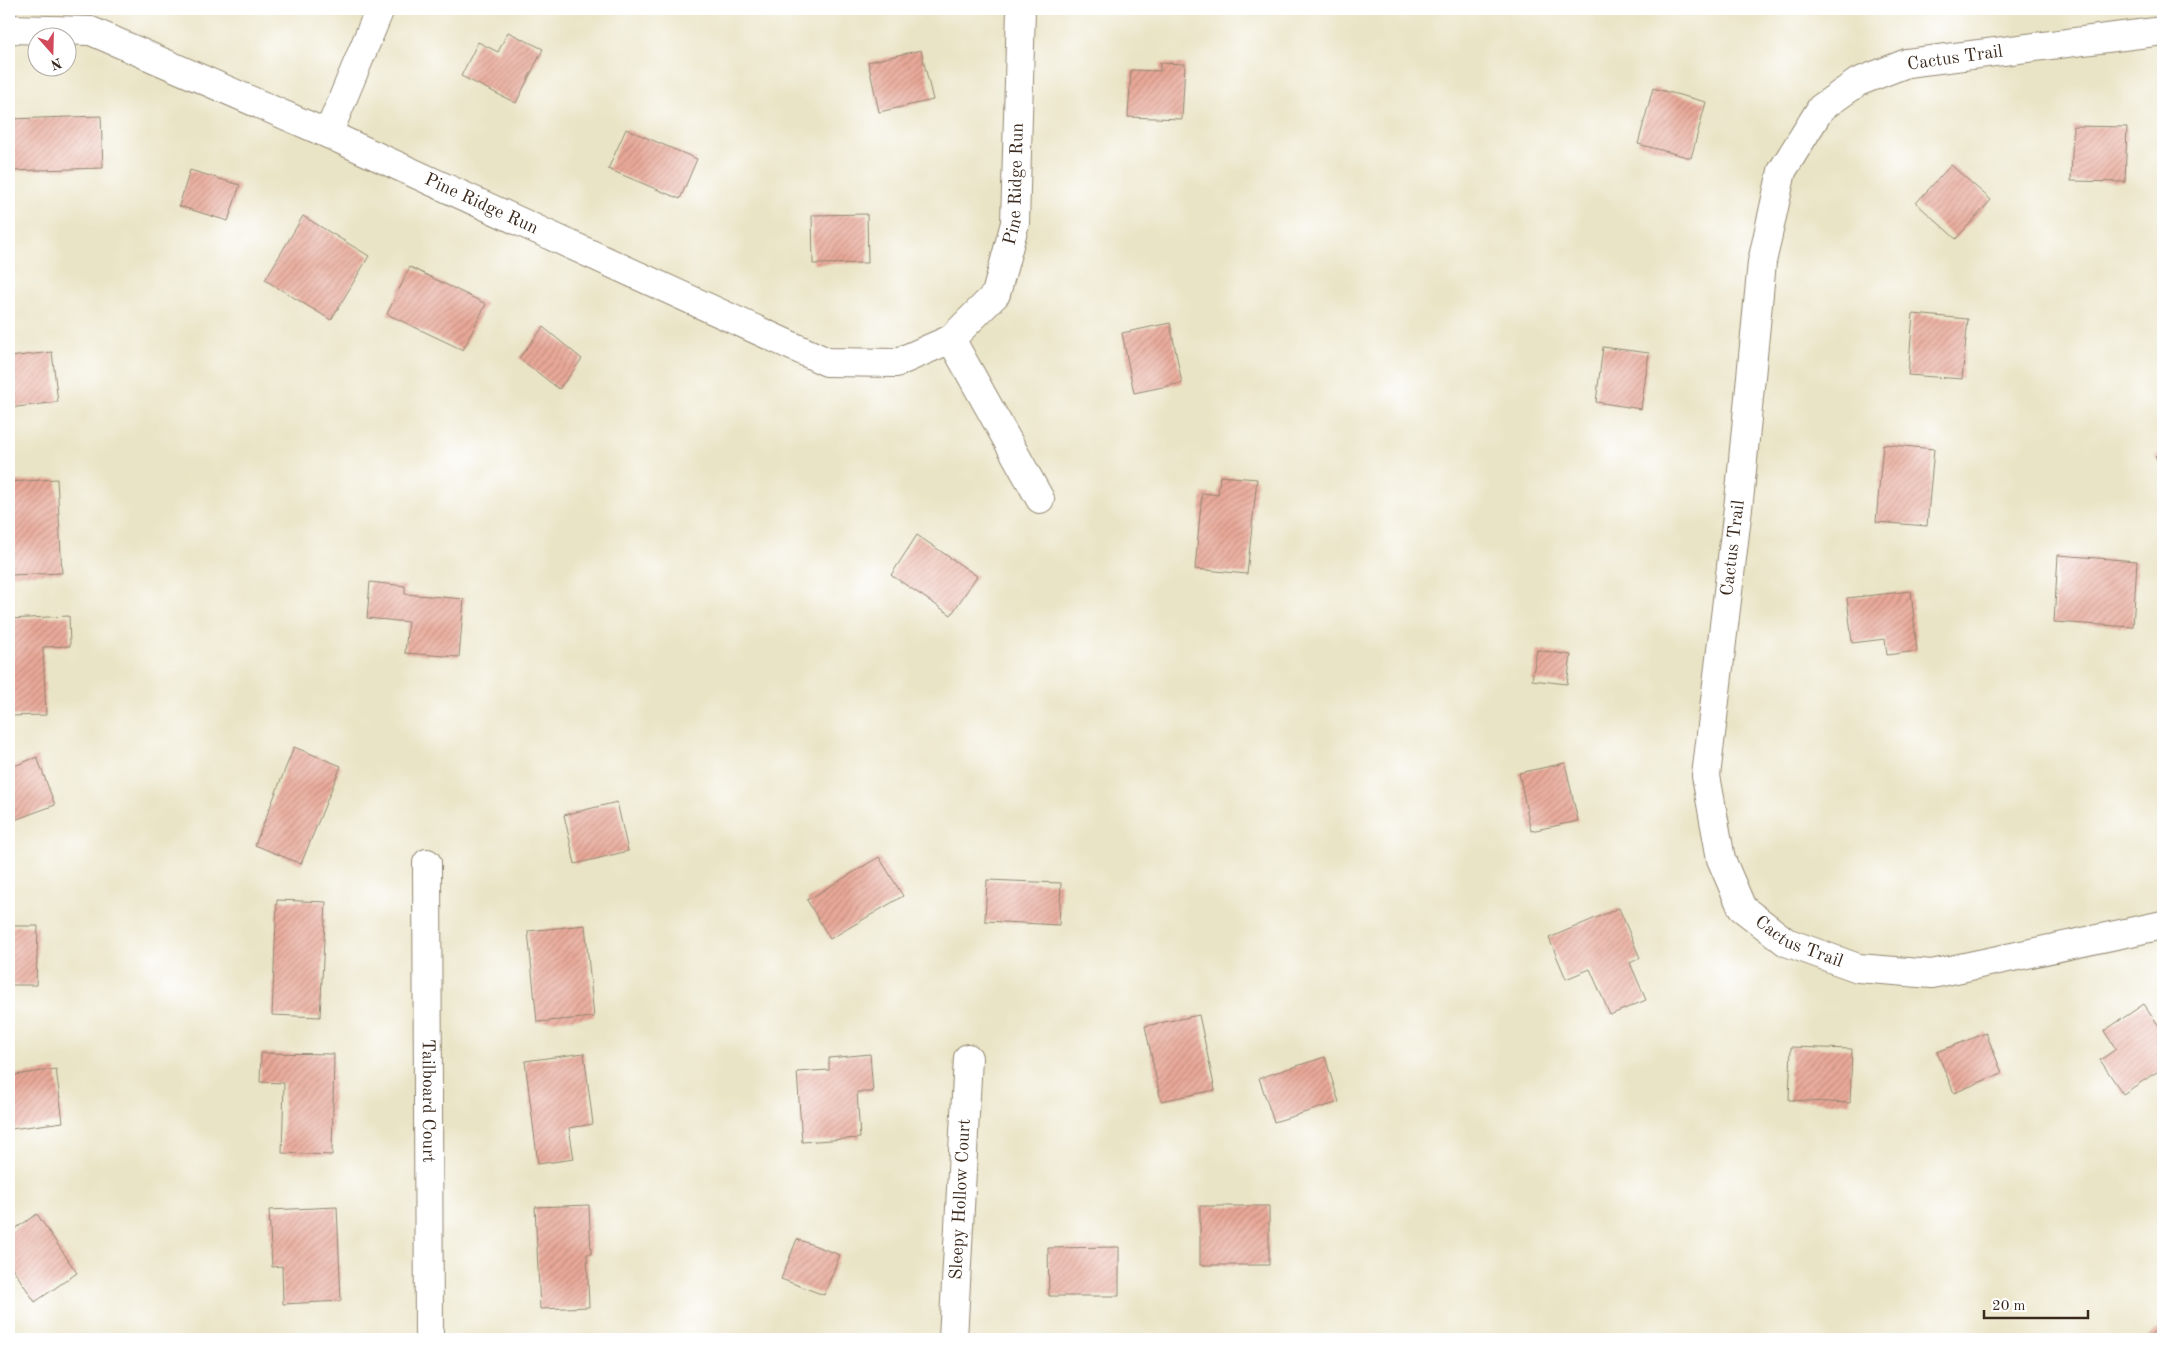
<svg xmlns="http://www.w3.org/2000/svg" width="2172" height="1348" font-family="'Old Standard TT',serif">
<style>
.building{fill:url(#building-hatch)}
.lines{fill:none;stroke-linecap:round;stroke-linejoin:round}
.street-casing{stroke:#928772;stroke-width:30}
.street{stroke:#fff;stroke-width:28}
.labels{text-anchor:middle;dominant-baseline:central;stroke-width:4;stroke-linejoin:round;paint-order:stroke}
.street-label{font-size:18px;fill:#3b2a1e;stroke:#fff}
</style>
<defs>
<pattern id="building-hatch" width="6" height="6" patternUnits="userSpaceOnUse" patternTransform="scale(1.25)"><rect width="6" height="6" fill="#e9a999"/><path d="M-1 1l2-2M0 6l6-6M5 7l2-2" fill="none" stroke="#be8a7c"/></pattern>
</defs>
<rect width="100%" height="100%" fill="#fff"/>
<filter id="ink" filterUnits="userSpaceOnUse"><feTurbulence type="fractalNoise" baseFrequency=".02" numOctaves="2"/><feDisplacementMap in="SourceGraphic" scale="10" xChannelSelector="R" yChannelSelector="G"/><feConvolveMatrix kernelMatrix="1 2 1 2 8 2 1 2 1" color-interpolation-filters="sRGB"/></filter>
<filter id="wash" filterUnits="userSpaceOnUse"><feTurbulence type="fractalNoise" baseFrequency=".0096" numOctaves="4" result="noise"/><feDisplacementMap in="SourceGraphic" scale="20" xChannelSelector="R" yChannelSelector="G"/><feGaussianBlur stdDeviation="1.12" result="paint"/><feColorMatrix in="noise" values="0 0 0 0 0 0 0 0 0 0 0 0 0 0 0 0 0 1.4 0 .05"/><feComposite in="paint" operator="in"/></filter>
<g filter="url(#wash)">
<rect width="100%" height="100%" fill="#eae4c6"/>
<g id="blocks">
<path class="building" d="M508 32 543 49 516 103 461 76 478 42 498 52Z
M921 50 933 100 879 112 868 62Z
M1160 63 1185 64 1182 119 1128 117 1131 70 1160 71Z
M1653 88 1706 102 1691 158 1638 144Z
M101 116 103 168 9 171V119Z
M2073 126 2127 127 2125 182 2071 181Z
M626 129 697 159 680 199 608 169Z
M1951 165 1991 200 1956 239 1916 203Z
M190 170 240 185 228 221 179 206Z
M867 214 868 263 813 264 812 215Z
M303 216 369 256 331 320 265 280Z
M410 267 486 304 463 350 387 314Z
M1913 314 1968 319 1962 379 1908 375Z
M1170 323 1182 383 1134 393 1122 333Z
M543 327 582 359 559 389 519 358Z
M1603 347 1649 353 1641 409 1596 402Z
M52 352 58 402 9 408V357Z
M1883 444 1934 449 1927 526 1876 522Z
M2163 451V470L2155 456Z
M1220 476 1257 479 1247 574 1195 569 1202 493 1218 495Z
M57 479 62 573 9 575V482Z
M917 535 977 576 951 615 891 575Z
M2058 555 2137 561 2133 627 2054 622Z
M370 582 405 586V594L464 599 459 657 405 653 408 622 367 618Z
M1911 591 1917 651 1887 655 1885 639 1852 643 1847 598Z
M69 616 70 646 43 647 46 715 9 716V619Z
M1537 650 1571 655 1567 684 1532 680Z
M294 747 341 766 301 864 255 845Z
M37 757 55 805 9 822V768Z
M1565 763 1578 821 1531 831 1519 773Z
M617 802 628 851 575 864 564 815Z
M879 857 903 896 830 939 807 900Z
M987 880 1061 883 1059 925 985 921Z
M277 900 326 902 320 1017 272 1015Z
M1619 908 1640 958 1630 963 1646 1000 1610 1015 1590 969 1566 979 1549 938Z
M585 925 594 1017 537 1022 528 931Z
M9 926H38L36 985H9Z
M2144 1004 2163 1032V1068L2123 1094 2100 1060 2116 1049 2104 1031Z
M1199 1015 1215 1090 1161 1101 1145 1026Z
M1986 1033 2002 1073 1954 1093 1937 1052Z
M1791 1047 1852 1049 1850 1103 1789 1100Z
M261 1053 334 1054 332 1155 282 1153 284 1083 260 1082Z
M584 1053 593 1124 569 1128 574 1159 538 1164 525 1061Z
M870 1054 873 1092H857L860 1138 802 1142 797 1072 829 1070V1058Z
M1325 1057 1339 1102 1274 1122 1259 1078Z
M56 1069 63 1122 11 1129 9 1076Z
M589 1205 591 1254H587L589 1307 540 1309 535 1207Z
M1200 1206H1269V1265H1200Z
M337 1207 341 1301 283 1304 282 1266 272 1267 269 1210Z
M37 1214 77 1273 35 1302 9 1263V1233Z
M797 1239 840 1255 824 1295 781 1279Z
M1119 1247V1296H1049L1048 1248Z
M2163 1325V1339H2147Z"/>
</g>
</g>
<g filter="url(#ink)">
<use href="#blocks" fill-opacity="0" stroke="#928772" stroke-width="1"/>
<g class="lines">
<defs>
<g id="street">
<path id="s1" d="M9 29 91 31 328 134 827 362 896 363 951 339 1040 499"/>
<path id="s2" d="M2163 31 1907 63 1858 82 1821 108 1782 171 1762 262 1740 491 1706 776 1721 859 1742 908 1786 942 1858 968 1932 974 2163 925"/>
<path d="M328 134 380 9"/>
<path id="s3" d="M951 339 996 294 1015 223 1021 9"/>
<path id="s4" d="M427 863 429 1339"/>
<path id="s5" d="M953 1339 968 1058"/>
</g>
</defs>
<use href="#street" class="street-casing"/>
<use href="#street" class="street"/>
</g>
</g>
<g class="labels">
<g class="street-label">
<text transform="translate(1955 58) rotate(-8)">Cactus Trail</text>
<text stroke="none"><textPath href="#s3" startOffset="176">Pine Ridge Run</textPath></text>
<text stroke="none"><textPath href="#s1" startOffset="509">Pine Ridge Run</textPath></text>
<text transform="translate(1733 548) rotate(-83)">Cactus Trail</text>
<text stroke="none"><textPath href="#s2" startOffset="1245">Cactus Trail</textPath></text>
<text stroke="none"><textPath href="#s4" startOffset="238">Tailboard Court</textPath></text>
<text stroke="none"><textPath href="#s5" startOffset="140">Sleepy Hollow Court</textPath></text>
</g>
</g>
<rect width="2172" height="1348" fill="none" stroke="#fff" stroke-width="30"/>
<g transform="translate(52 52) rotate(160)"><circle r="24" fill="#ffffff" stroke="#b1aaa5"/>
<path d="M0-4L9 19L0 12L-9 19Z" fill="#d1495b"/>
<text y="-8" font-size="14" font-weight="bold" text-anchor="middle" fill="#3b2a1e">N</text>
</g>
<path d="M1984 1310v8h104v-8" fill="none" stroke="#3b2a1e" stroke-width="2.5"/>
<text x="1992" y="1310" font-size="15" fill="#3b2a1e" stroke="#ffffff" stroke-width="4" paint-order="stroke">20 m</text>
</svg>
